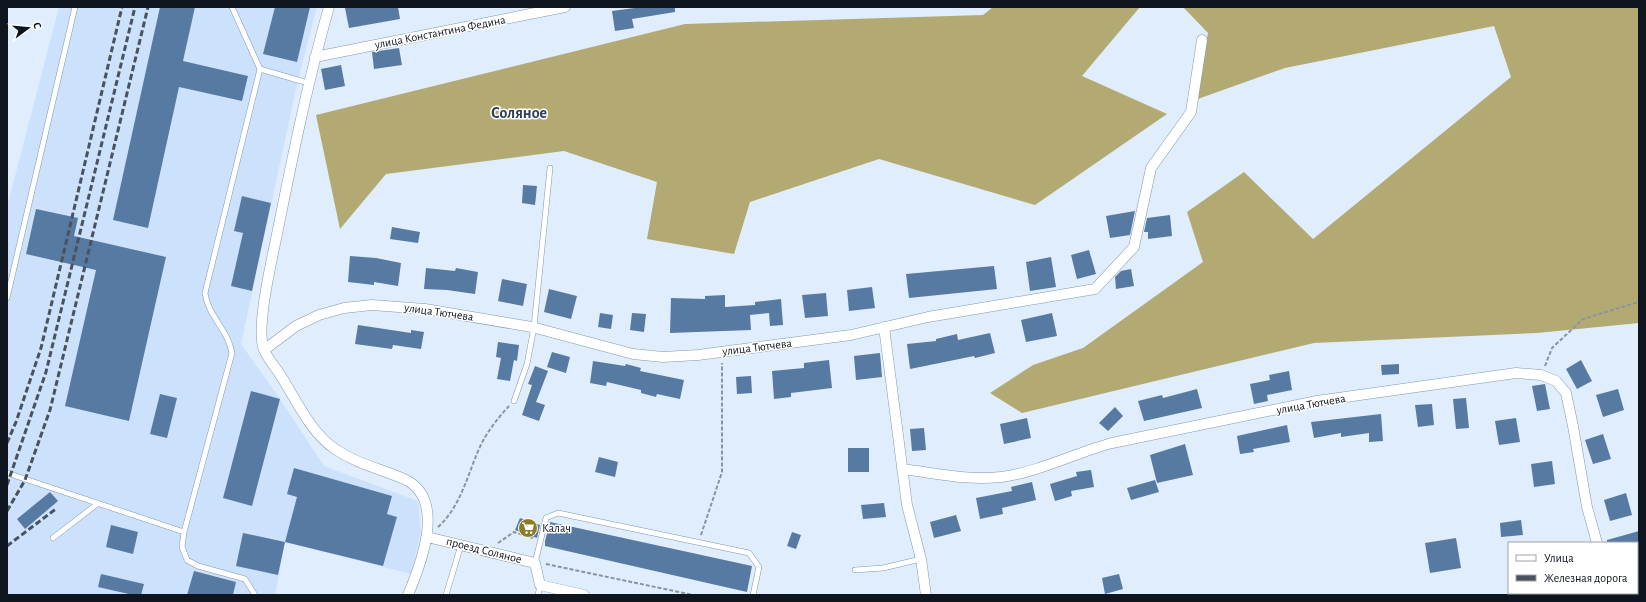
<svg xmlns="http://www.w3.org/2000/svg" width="1646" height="602" font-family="'Alegreya Sans',sans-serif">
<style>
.built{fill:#cce2fc}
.forest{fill:#b2aa72}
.building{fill:#577aa2}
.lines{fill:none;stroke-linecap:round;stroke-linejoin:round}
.lane-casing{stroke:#8297b0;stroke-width:6}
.street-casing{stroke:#8297b0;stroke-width:11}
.path{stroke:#8a94a1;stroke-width:2;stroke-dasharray:4 2;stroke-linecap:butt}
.lane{stroke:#fff;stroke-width:5}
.street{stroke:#fff;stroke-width:10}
.rail{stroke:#49525d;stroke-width:3;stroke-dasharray:6 3;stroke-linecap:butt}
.labels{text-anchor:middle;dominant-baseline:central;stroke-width:3;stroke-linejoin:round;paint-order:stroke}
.street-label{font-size:12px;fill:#0e151e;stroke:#fff}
.poi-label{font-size:12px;fill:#0e151e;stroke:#fff;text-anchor:start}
.district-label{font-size:16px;font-weight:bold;fill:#304257;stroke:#fff}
</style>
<rect width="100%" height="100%" fill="#e0edfd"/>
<path class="built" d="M59 7H317L298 80 241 344 280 399 324 466 418 501 421 532 411 574 285 542 275 595H7V207Z"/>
<path class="forest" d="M993 7H1140L1082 76 1167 114 1035 205 879 159 750 202 734 254 647 239 657 182 564 151 386 174 340 229 316 115 685 24 983 15Z
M1183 7H1639V323L1537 333 1314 343 1022 413 990 393 1033 365 1083 348 1203 262 1187 212 1244 172 1313 239 1511 77 1494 26 1285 68 1195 100 1208 33Z"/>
<path class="building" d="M160 7H195L183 61 248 76 242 101 179 87 148 228 113 220Z
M275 7H310L297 62 263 54Z
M353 7H398L400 19 349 28 345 8Z
M642 7H675V12L632 19 634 28 615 31 612 11Z
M399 48 402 65 374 69 372 52Z
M341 65 345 86 325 90 321 69Z
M523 185 537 186 535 205 522 203Z
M242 196 271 203 252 291 231 286 243 233 234 231Z
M36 209 78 218 74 236 166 257 129 421 65 406 96 270 26 254Z
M1135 211 1130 235 1110 238 1106 216Z
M1170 215 1172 236 1148 239V232H1144L1147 218Z
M392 227 420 232 418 243 390 239Z
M1089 250 1096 274 1077 279 1071 255Z
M350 256 376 258 401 263 398 286 374 282V285L348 282Z
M1051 257 1056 287 1030 291 1026 262Z
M994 266 997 289 909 298 906 274Z
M426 268 455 271 456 268 478 272 475 294 447 290 424 289Z
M1131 269 1134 286 1116 289 1115 277 1121 271Z
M502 279 527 284 523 306 498 301Z
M872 287 875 308 849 311 847 290Z
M549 289 577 296 571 319 544 312Z
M826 293 828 316 805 318 802 295Z
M725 295V307L755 305V302L781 299 783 325 770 326 769 313 750 315 751 330 670 333 671 298 705 299V296Z
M600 313 613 315 611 329 598 327Z
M632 313 646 314 644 332 630 330Z
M1052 313 1057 336 1026 342 1021 320Z
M358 325 411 333V330L424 332 421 349 393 345 392 349 355 344Z
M990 333 995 353 975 358 974 356 910 369 907 344 936 341V339L957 334 958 340Z
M498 342 519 345 517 361 514 360 510 381 497 379 501 358 496 357Z
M552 352 570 357 566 373 547 367Z
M880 353 882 377 856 380 854 356Z
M829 360 832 388 791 393V397L774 399 772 371 804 368V363Z
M1581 360 1592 381 1577 389 1566 369Z
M593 361 625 366 626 364 641 368 640 371 684 380 680 399 657 394 656 397 641 393V390L607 382 606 386 590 383Z
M1399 364V374L1382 375 1381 365Z
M535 366 548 371 536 402 545 405 539 421 522 415 532 385 528 384Z
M1289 371 1292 390 1267 395 1268 401 1254 404 1250 384 1270 380 1269 375Z
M751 376 752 393 737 394 736 377Z
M1545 384 1550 409 1537 411 1532 386Z
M1197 389 1202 408 1144 421 1138 401 1162 395 1163 398Z
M1618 389 1624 410 1603 417 1596 395Z
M251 391 280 399 252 506 223 498Z
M160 394 177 398 167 438 150 434Z
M1466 398 1469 428 1456 429 1453 399Z
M1432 404 1434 425 1418 427 1415 405Z
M1115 407 1123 416 1108 431 1099 423Z
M1381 414 1383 441 1369 442V433L1341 437V433L1314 438 1311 422Z
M1027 418 1031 438 1004 444 1000 424Z
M1516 418 1520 442 1499 445 1495 421Z
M1287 425 1290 442 1253 449 1254 452 1240 454 1237 436Z
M924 428 926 450 912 451 910 429Z
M1603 434 1611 459 1593 464 1585 440Z
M1185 444 1193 475 1157 483 1150 455Z
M848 448H869V472H848Z
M599 457 618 462 615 477 595 472Z
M1552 461 1555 484 1534 487 1531 464Z
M294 468 392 496 387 514 397 517 383 566 285 542 297 497 287 494Z
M1091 470 1094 487 1071 491 1072 496 1055 501 1050 484 1077 476 1076 472Z
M1155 480 1159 492 1131 500 1127 488Z
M1032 482 1036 500 1002 508 1003 514 980 519 976 498 1012 491 1011 487Z
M50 492 58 501 25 529 17 519Z
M1626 493 1632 515 1610 521 1604 500Z
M884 503 886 517 863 519 861 505Z
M956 515 961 531 934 538 930 522Z
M520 518 540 525 537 538 515 530Z
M1521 520 1523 535 1501 537 1500 523Z
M550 522 752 566 747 592 545 546V541Z
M111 525 138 532 133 554 106 547Z
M1639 531V543H1607V540Z
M792 532 801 535 796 549 787 546Z
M243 533 285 542 278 575 236 566Z
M1456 538 1461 568 1430 573 1425 543Z
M194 571 236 582 233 595H187Z
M101 574 144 584 141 595H133L98 587Z
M1119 574 1123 589 1105 594 1102 578Z"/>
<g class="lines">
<defs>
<path id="lane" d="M232 7 260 69 308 83
M7 298 75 7
M514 401 527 364 534 327 550 168
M7 473 184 532
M53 538 97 504
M535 563 546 518 558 513 749 553 759 567 753 595
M855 570 883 568 921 559
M255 595 245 579 198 566 187 560 182 547 184 532 232 353C228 330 208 316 205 293L260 69
M446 595 461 545
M538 595 540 585"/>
<path id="street" d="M329 7C308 80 293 155 278 229 273 256 255 327 264 350 268 359 276 368 281 376 296 400 311 433 335 449 359 465 379 468 404 479 447 498 421 564 408 595
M315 57 565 7
M884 327 907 505 921 559 926 595
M264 350 296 326 319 315 344 308 372 305 425 309 532 327 633 354 663 357 698 355 851 335 928 317 1095 289 1134 247 1151 168 1191 112 1202 40
M902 469C935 473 968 481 1001 477 1039 472 1075 453 1112 443L1317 401 1516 373 1541 375 1556 381 1566 393 1573 426 1587 507 1597 543
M427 537 535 563 540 585 584 595
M1613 593 1614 595"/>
</defs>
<use href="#lane" class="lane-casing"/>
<use href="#street" class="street-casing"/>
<path class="path" d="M1545 366 1552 348 1583 319 1639 302
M438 527C461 506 467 476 479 449 486 433 497 419 509 406
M701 535 722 472V363
M498 543 514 532 533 538
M546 564 693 595"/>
<use href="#lane" class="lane"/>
<use href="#street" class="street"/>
<path class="rail" d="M7 443 16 422 41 348 122 7
M7 485 46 372 135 7
M7 511 25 480 50 410 148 7
M7 546 57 508"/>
</g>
<defs>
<symbol id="supermarket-disc" viewBox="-11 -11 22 22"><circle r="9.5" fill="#8b7d23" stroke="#fff"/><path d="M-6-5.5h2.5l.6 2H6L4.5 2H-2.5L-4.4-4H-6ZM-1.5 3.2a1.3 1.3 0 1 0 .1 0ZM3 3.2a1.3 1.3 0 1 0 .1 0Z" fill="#fff"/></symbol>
</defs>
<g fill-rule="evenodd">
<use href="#supermarket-disc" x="517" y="517" width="22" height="22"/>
</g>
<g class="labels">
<g class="street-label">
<text transform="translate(440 32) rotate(-11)">улица Константина Федина</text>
<text transform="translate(439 312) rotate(8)">улица Тютчева</text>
<text transform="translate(757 347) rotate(-7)">улица Тютчева</text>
<text transform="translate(1311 404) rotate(-10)">улица Тютчева</text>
<text transform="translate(484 550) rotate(14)">проезд Соляное</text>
</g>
<g class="poi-label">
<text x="542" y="528">Калач</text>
</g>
<g class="district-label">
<text x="519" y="113">Соляное</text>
</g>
</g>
<rect width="1646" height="602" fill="none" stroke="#0e151e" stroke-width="16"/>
<rect x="1508" y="542" width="130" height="52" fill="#ffffff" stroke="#9fa1a5"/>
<rect x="1516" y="555" width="20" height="6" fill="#ffffff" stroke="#9fa1a5"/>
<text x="1544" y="562" font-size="12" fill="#0e151e">Улица</text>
<rect x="1516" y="575" width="20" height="6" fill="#49525d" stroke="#9fa1a5"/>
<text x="1544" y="582" font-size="12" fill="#0e151e">Железная дорога</text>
<g transform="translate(28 28) rotate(74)" stroke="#ffffff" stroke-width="3" paint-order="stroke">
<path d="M0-3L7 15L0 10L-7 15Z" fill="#0e151e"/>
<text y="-6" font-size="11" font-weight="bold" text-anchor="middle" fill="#0e151e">С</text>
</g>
</svg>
